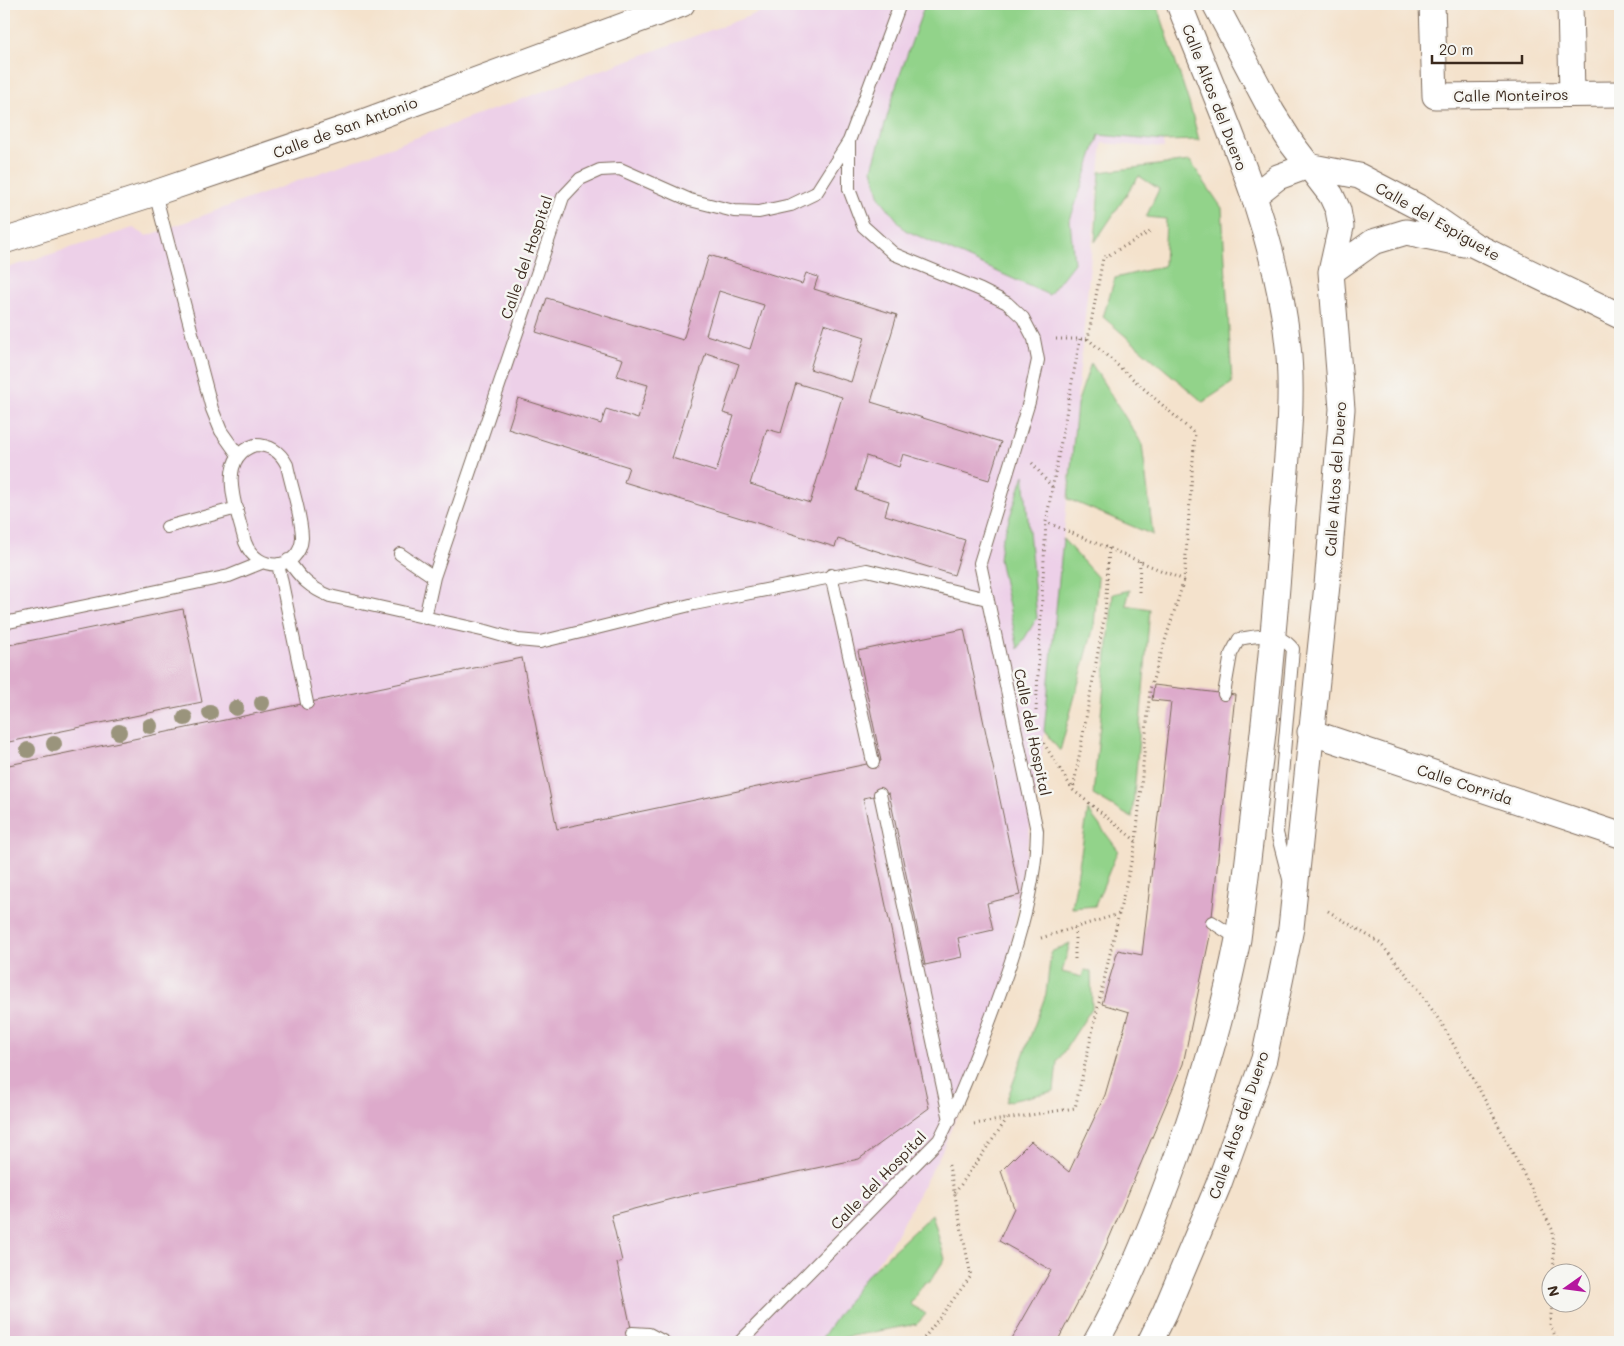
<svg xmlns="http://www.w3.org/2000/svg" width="1624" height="1346" font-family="Mali,sans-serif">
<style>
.built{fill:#edd0e8}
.green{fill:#92d38a;stroke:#667e54}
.building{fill:#ddaacb;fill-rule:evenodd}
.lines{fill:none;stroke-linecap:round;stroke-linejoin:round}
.lane-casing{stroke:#7c6a5b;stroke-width:14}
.street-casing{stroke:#7c6a5b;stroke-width:27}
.path{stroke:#7c6a5b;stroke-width:3;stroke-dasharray:1 4;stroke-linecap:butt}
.lane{stroke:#fff;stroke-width:12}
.street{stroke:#fff;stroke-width:25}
.tree{fill:#9a947b}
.labels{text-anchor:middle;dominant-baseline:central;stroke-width:5;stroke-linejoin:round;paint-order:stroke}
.street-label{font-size:15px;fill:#3b2a1e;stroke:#f6f6f2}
</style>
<rect width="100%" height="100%" fill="#f6f6f2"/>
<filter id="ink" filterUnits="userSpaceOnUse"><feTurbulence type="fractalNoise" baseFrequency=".02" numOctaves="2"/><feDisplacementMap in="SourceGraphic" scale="10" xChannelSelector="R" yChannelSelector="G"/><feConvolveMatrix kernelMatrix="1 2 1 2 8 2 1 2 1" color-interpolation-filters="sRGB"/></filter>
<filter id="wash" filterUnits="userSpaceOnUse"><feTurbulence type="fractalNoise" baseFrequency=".0096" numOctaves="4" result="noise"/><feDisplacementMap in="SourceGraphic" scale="20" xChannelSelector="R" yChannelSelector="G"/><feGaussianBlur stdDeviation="1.12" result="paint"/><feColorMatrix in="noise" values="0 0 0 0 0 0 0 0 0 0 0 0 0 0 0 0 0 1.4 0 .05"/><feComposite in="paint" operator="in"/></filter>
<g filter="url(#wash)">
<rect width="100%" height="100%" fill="#f4e2cc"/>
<path class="built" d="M782 4H1137L1164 148 1102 143 1043 746 1002 1007 941 1153 891 1244 819 1342H4V269L133 228 147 236Z"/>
<path class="green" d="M925 4H1157L1190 106 1199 140 1163 141 1099 135 1070 220 1074 263 1049 295 905 230 880 198 872 169 896 86Z
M1190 161 1222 208 1232 383 1203 402 1103 317 1115 278 1164 266 1166 219 1146 217 1159 189 1139 176 1095 242 1100 172Z
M1091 363 1142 444 1153 535 1068 499 1077 404Z
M1024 475 1037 618 1018 649 999 559 1001 543Z
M1063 539 1098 578 1094 626 1060 751 1044 731Z
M1130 590 1126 605 1150 609 1132 818 1093 795 1113 594Z
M1088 810 1118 850 1095 906 1072 908Z
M1070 943 1062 972 1082 977 1084 970 1091 971 1092 1008 1057 1062 1054 1091 1006 1102 1046 994 1051 952Z
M932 1214 945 1259 929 1283 925 1282 910 1304 926 1314 917 1324 819 1342 864 1278Z"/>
<g id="blocks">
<path class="building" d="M709 255 802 284 806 273 818 277 814 289 897 315 871 402 1001 442 989 480 903 454 899 467 866 456 856 491 889 501 885 515 965 540 954 575 838 539 835 547 624 482 629 467 508 429 518 398 601 424 606 409 638 419 648 385 617 376 623 359 536 332 547 298 683 340ZM719 291 764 305 750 349 706 335ZM824 324 865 337 851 382 810 369ZM706 353 739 364 723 413 734 416 716 472 672 458ZM796 383 842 397 810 503 750 484 767 429 781 433Z
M183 609 202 702 4 743V646Z
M964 629 1020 895 987 903 993 930 958 938 962 957 925 965 889 793 863 798 929 1108 859 1159 679 1197 611 1215 622 1261 617 1263 634 1342H4V766L522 658 557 829 881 761 858 651Z
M1154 685 1235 695 1210 936 1183 1064 1100 1260 1057 1342H1010L1051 1270 999 1241 1014 1208 1001 1171 1031 1141 1069 1172 1105 1095 1129 1012 1102 1004 1118 950 1142 955 1171 702 1152 700Z"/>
</g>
</g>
<g filter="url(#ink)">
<use href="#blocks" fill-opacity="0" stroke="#7c6a5b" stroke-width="1"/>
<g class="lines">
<defs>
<path id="lane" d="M155 193 212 409 221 431 238 455
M255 445C270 445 280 451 287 465 291 486 302 516 302 538 300 571 257 574 245 542 238 512 214 458 255 445Z
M167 527 237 508
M400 554 434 577
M288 560C300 578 310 588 330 596L486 631 518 640 540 642 694 604 867 570 987 599
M278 564 307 703
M831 575 873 762
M425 618 434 577 563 197 580 179 600 170 620 169 690 200 734 211 759 212 791 205 816 193 849 141 900 4
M4 623 229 576 261 563
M1224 694 1231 654 1239 639C1259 635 1279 631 1293 649L1277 833 1289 879
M880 794 950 1120
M1212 922 1238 939
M632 1333 649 1334 664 1342
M740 1342 939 1140C955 1110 967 1078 980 1046 1005 982 1036 900 1037 831L980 563 1029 402 1038 360 1034 339 1023 318 1007 303 981 290 894 254 863 226 849 189V141"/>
<path id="street" d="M1432 4 1435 96 1620 94
M1570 4 1572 94
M1254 196 1278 177 1308 166 1359 176 1422 209 1474 245 1620 316
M4 241 155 193 355 125 682 4
M1331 272 1373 242 1406 232 1464 244
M1310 732 1620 835
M1096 1342C1130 1282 1156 1216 1179 1151 1203 1081 1224 1012 1238 939 1256 799 1273 659 1282 519 1286 464 1294 400 1288 346 1276 226 1222 114 1179 4
M1150 1342 1165 1312 1218 1186 1264 1059 1291 928 1327 585 1342 409 1331 272 1341 227 1338 210 1331 195 1292 144 1272 112 1215 4"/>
</defs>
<use href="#lane" class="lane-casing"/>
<use href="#street" class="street-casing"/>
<path class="path" d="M1056 339H1088
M1080 339 1046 522 1184 580 1195 434 1088 339 1103 258 1150 232
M1032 463 1052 487
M1109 548 1105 613 1073 790 1136 841 1150 689 1184 580
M1139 592 1140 561
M1036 711 1046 522
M1041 739 1073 790
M1328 911 1380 943 1417 987 1443 1026 1490 1109 1553 1231 1554 1274
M1075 928V962
M1041 938 1119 914 1136 841
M974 1124 1075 1108 1119 914
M955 1193 1007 1119
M1552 1304 1550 1325 1558 1342
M921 1342 971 1276 948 1161"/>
<use href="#lane" class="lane"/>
<use href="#street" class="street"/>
</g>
<g class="tree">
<circle cx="262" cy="703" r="8"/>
<circle cx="236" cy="708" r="8"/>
<circle cx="210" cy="713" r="8"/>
<circle cx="185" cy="718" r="8"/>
<circle cx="150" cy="726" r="8"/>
<circle cx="119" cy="732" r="8"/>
<circle cx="54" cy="744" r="8"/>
<circle cx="28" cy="750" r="8"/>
</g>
</g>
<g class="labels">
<g class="street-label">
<text transform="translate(1511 95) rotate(-1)">Calle Monteiros</text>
<text transform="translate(1215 97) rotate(69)">Calle Altos del Duero</text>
<text transform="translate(345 127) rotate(-20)">Calle de San Antonio</text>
<text transform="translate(1438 221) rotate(30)">Calle del Espiguete</text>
<text transform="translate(526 257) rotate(-71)">Calle del Hospital</text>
<text transform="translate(1335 479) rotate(-86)">Calle Altos del Duero</text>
<text transform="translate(1033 732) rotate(78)">Calle del Hospital</text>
<text transform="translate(1465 784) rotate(18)">Calle Corrida</text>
<text transform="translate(1238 1125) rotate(-71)">Calle Altos del Duero</text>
<text transform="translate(878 1180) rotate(-46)">Calle del Hospital</text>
</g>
</g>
<rect width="1624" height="1346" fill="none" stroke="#f6f6f2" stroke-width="20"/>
<g transform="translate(1566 1288) rotate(256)"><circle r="24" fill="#f6f6f2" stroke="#aba49d"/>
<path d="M0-4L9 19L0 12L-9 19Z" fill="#b5179e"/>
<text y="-8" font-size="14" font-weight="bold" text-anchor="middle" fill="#3b2a1e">N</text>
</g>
<path d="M1432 55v8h90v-8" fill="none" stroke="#3b2a1e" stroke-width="2.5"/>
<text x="1439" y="55" font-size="15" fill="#3b2a1e" stroke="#f6f6f2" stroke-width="4" paint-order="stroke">20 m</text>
</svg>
